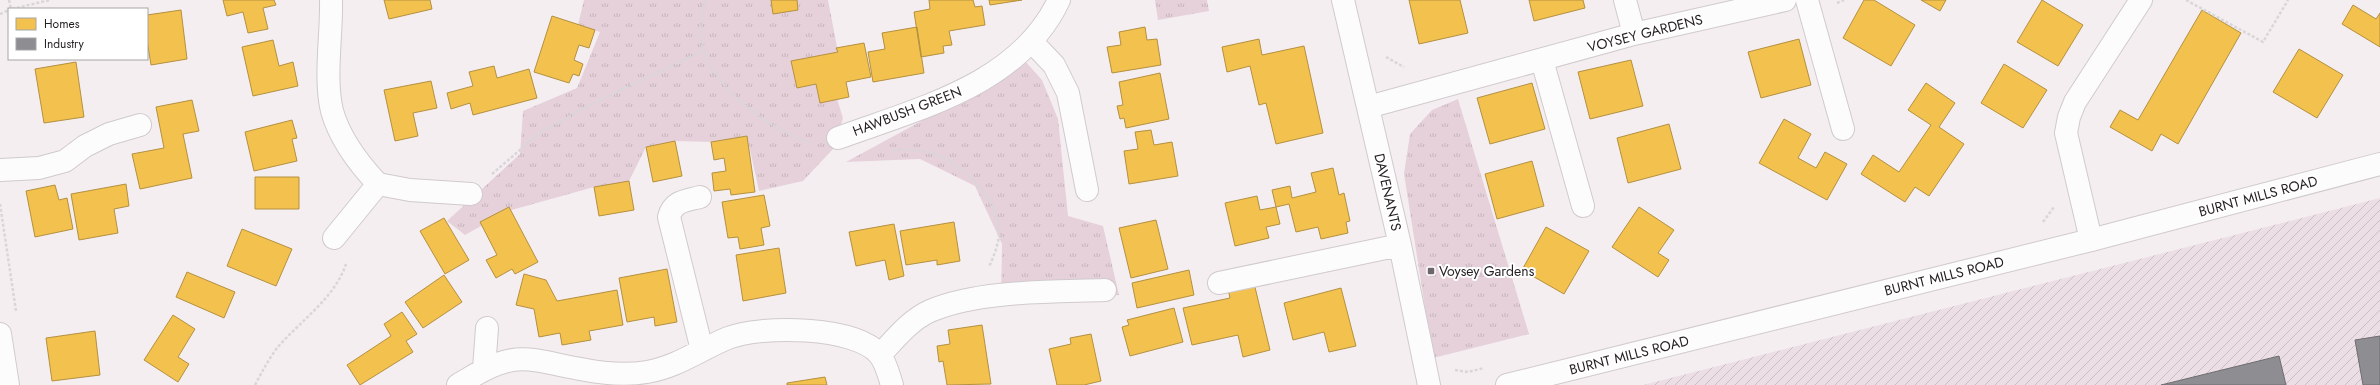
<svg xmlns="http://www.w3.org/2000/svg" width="2380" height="385" font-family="Jost,sans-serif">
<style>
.industrial{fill:url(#industrial-furrows)}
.grass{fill:url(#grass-tufts)}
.homes{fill:#f2c14e;stroke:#b49040}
.industry{fill:#8d8d92;stroke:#6e6c70}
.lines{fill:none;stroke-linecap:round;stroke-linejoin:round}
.minor-casing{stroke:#d0cacd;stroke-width:24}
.tertiary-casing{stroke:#d0cacd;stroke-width:24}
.path{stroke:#d9d6d8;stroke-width:2.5;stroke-dasharray:3 2;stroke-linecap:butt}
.minor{stroke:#fdfcfd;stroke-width:22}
.tertiary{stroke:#fdfcfd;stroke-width:22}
.poi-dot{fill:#6d676a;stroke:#fff;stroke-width:1.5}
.labels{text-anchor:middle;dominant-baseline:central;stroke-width:4;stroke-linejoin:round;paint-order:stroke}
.street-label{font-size:14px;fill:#241f21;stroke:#fff}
.poi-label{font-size:14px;fill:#241f21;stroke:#fff;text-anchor:start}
</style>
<defs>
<pattern id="industrial-furrows" width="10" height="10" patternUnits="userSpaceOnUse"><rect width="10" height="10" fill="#ecdee5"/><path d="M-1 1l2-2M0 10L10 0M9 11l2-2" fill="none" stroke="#cabec4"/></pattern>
<pattern id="grass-tufts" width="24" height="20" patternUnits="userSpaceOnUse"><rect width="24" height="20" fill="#e6d1db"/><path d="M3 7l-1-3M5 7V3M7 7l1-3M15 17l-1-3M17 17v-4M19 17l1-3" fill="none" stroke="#c5b3bc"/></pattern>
</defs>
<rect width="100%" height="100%" fill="#f4eef1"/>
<path class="industrial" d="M2380 198V385H1643L2337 209Z"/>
<path class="grass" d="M584 0H828L838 52 791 61 797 88 816 84 837 99 843 118 834 148 803 181 759 191 747 136 711 142 675 141 646 147 629 181 594 187 508 211 465 235 447 221 520 154 523 111 577 88 600 32 578 25Z
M1155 0H1207L1209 11 1158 20Z
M1025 61 1042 80 1058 119 1068 216 1103 226 1119 295 1001 306 1002 244 975 186 920 159 846 162 1008 74Z
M1458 99 1529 334 1433 358 1404 174 1410 134 1432 110Z"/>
<path class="homes" d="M223 0H274L276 5 263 8 268 29 248 33 243 12 227 16Z
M384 0H430L432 9 389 19Z
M771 0H797L798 10 773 14Z
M929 0H973L975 7 982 6 985 25 949 31 952 45 943 46 944 53 921 57 914 12 930 9Z
M989 0H1022L990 5Z
M1409 0H1460L1468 33 1419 44Z
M1529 0H1583L1585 8 1534 21Z
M1864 0H1874L1915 25 1891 66 1843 38Z
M1921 0H1946L1940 11Z
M2042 0 2083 25 2058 66 2017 42Z
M2353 5 2376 19 2380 13V47L2342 24Z
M181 10 187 59 151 65 147 40V15Z
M2202 10 2241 33 2178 144 2161 134 2152 151 2110 127 2120 110 2138 120Z
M552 16 595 30 589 48 579 45 574 60 583 64 579 76 573 74 569 83 534 72Z
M917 27 924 73 873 82 868 52 885 49 882 33Z
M1145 27 1147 40 1157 39 1161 65 1112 73 1107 47 1121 45 1119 32Z
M1259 39 1262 55 1304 46 1323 133 1276 144 1266 103 1259 105 1250 66 1227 72 1222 47Z
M1799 39 1811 85 1761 98 1748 52Z
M273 40 279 66 293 62 298 86 253 96 242 47Z
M864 43 871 77 846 82 849 97 820 103 816 84 797 88 791 61 838 52 836 48Z
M2299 49 2343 75 2317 118 2273 92Z
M1631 60 1643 106 1590 119 1578 72Z
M76 62 84 117 44 123 35 69Z
M2004 64 2047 90 2023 128 1981 103Z
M494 66 497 78 529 69 537 98 473 115 470 103 451 109 447 93 473 86 469 72Z
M1160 73 1169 119 1126 128 1124 118 1120 119 1117 106 1123 105 1119 82Z
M431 81 437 108 413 113 418 136 395 141 384 90Z
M1532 83 1545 129 1490 144 1477 98Z
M1926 83 1955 103 1939 127 1964 144 1929 196 1915 187 1905 202 1861 174 1873 155 1899 172 1931 125 1908 110Z
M192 100 199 131 183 134 192 178 140 189 132 154 164 148 156 107Z
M1784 119 1811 134 1798 158 1816 168 1825 152 1847 164 1827 200 1759 163Z
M292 120 297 138 292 139 297 161 254 171 245 132Z
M1669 124 1681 169 1628 183 1617 138Z
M1151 130 1154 145 1172 142 1178 176 1129 184 1124 151 1138 149 1135 132Z
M747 136 755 192 731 195 730 189 714 191 712 173 726 171 724 158 714 160 711 142Z
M675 141 682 176 653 182 646 147Z
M1532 161 1544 206 1497 219 1485 174Z
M1333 168 1339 195 1344 193 1350 221 1346 222 1348 233 1321 239 1318 227 1296 232 1289 204 1276 207 1272 190 1290 186 1292 198 1316 192 1311 173Z
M255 177H299V209H255Z
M629 181 634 210 599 216 594 187Z
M126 184 129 206 114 209 118 233 79 240 71 194Z
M55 185 59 200 67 198 73 229 35 237 26 191Z
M764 195 770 226 761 228 764 245 740 249 738 237 728 238 722 202Z
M1257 196 1260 210 1276 207 1280 224 1266 227 1269 238 1235 246 1225 203Z
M509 207 538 262 515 274 512 269 496 278 486 260 497 255 480 222Z
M1639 207 1674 230 1658 253 1669 260 1658 277 1612 247Z
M444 218 469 260 445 274 420 231Z
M1156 220 1168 269 1131 278 1119 228Z
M954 222 960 261 937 265V260L906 265 900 231Z
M894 224 904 276 889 280 885 260 856 266 849 232Z
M1546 227 1589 251 1564 294 1522 270Z
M242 229 292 249 276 286 227 266Z
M779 248 786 293 743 301 736 255Z
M667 269 677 322 655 326 654 317 627 322 619 278Z
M1189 270 1194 295 1137 308 1132 283Z
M187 272 235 292 224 318 176 297Z
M524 274 546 280 557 301 617 290 623 325 589 331 591 340 562 345 560 333 539 337 534 309 516 305Z
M444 275 462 302 423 328 405 302Z
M1254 283 1270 350 1243 357 1238 335 1192 345 1183 308 1230 298 1228 289Z
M1341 288 1356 346 1329 352 1324 332 1293 340 1284 303Z
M1174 308 1183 342 1130 356 1122 327 1129 325 1127 320Z
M402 312 417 334 406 341 413 352 360 385 347 365 391 336 384 324Z
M173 315 195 329 178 357 189 364 178 382 144 360Z
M982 325 991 384 947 385 943 361 939 362 937 346 950 344 948 330Z
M95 331 100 375 52 381 46 338Z
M1091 334 1101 381 1084 385H1057L1049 349 1071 344 1070 338Z
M825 377 827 385H787V383Z"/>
<path class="industry" d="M2380 336V385H2363L2355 340Z
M2279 356 2286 385H2161Z"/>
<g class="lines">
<defs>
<path id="minor" d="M331 0C332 34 324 78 332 111 340 139 358 163 378 184
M1343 0 1400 245 1429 385
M1625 0 1634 34
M1807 0 1843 129
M1032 42 1054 65 1068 93 1087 190
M1542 60 1583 206
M1368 107 1634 34 1785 0
M838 138C919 108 1019 85 1059 0
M0 170 39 168 65 161 85 146 109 134 140 125
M378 184 410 190 471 194
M700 197C685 201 673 201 669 217L702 350
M334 238 378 184
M2091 240 2066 133 2069 117 2075 102 2141 0
M1219 283 1400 245
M0 334 8 385
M880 355C895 339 910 320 930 311 979 290 1052 292 1105 290
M484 369 487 328
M458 385C472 377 487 366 504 362 523 356 541 361 560 365 589 371 618 377 647 372 677 367 701 349 728 338 761 325 855 326 879 354 886 362 889 376 892 385"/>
<path id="tertiary" d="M1507 385 2091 240 2380 164"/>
</defs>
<use href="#minor" class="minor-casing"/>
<use href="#tertiary" class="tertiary-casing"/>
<path class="path" d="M9 0 11 9
M705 0C703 9 700 21 700 30 703 84 765 126 810 143
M2186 0 2263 42 2288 0
M1837 3 1844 0
M12 9 50 0
M0 14 9 10
M1386 57 1404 67
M893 150C904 150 917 149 927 152 959 159 993 195 999 226 1001 238 994 256 989 267
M492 174 541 132 588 106 704 50
M0 204 16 311
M2043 222 2054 207
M1455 370 1468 372 1484 368
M255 385C262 372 268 360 277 348 300 321 335 298 346 264"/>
<use href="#minor" class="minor"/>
<use href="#tertiary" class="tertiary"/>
</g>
<rect class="poi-dot" x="1427" y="267" width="8" height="8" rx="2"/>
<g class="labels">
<g class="street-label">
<text transform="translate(1645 33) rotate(-14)">VOYSEY GARDENS</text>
<text transform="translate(907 111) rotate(-21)">HAWBUSH GREEN</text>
<text transform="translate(1388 192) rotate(77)">DAVENANTS</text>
<text transform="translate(2258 196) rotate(-15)">BURNT MILLS ROAD</text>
<text transform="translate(1944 276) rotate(-14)">BURNT MILLS ROAD</text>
<text transform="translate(1629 355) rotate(-14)">BURNT MILLS ROAD</text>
</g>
<g class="poi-label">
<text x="1439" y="271">Voysey Gardens</text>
</g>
</g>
<rect x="8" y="8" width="140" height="52" fill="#ffffff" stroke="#a7a5a6"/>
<rect x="16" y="18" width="20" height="12" fill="#f2c14e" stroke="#a7a5a6"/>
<text x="44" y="28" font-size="12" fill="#241f21">Homes</text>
<rect x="16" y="38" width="20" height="12" fill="#8d8d92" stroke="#a7a5a6"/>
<text x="44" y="48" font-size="12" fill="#241f21">Industry</text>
</svg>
